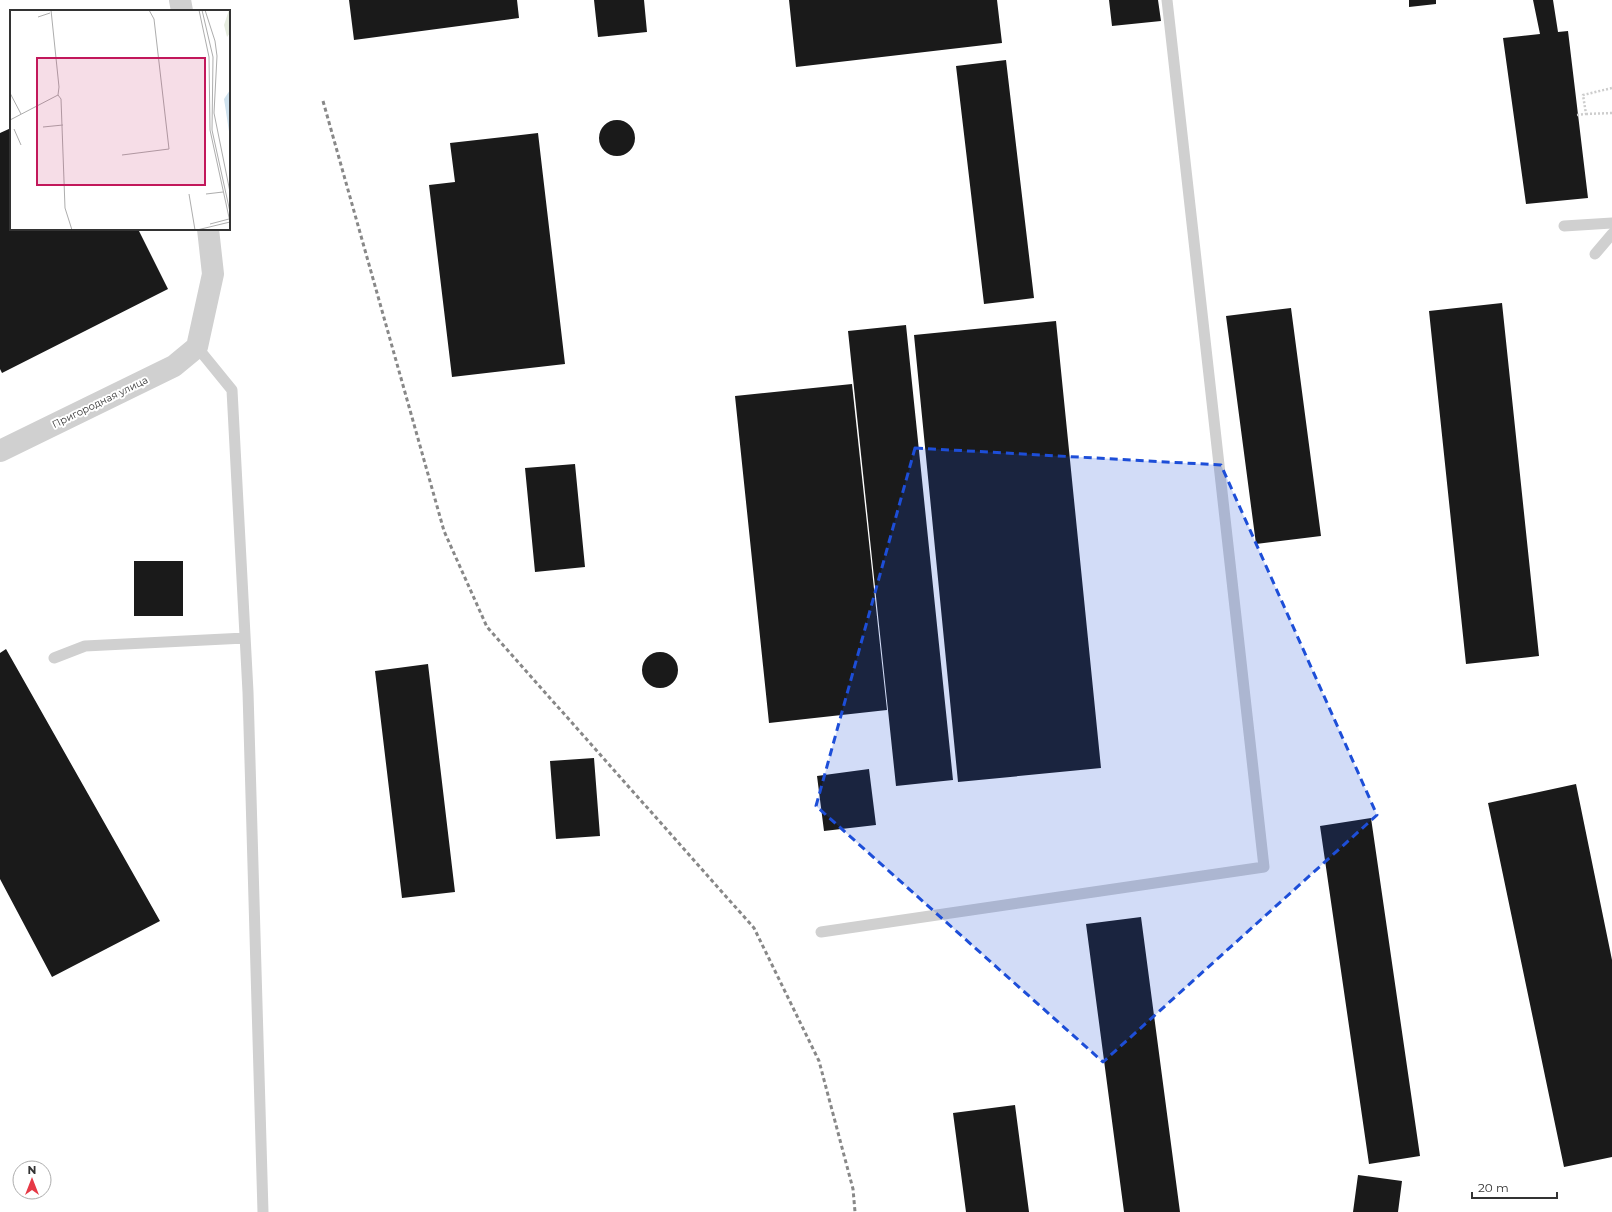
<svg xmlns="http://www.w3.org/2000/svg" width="1612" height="1212" font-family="Montserrat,sans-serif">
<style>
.building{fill:#1a1a1a}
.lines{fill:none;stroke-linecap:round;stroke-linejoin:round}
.path{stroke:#cdcdcd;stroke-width:2.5;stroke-dasharray:2 2;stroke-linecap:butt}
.service{stroke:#d0d0d0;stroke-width:11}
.tertiary{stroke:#d0d0d0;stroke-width:22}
.rail{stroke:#888;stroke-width:3;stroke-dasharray:4 3;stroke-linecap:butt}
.marked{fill:#1d4ed8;fill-opacity:0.2;stroke:#1d4ed8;stroke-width:3;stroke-dasharray:8 5;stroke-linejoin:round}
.labels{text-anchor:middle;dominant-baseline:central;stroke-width:4;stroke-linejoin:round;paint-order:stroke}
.street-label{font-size:10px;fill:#333;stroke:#fff}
.inset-road{fill:none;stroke:#adadad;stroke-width:1}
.view{fill:#c2185b;fill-opacity:0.15;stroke:#c2185b;stroke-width:2}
.inset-edge{fill:none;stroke:#333;stroke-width:2}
</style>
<rect width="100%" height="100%" fill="#fff"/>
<path class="building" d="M349 0H517L519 18 354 40Z
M594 0H644L647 32 598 37Z
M789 0H997L1002 43 796 67Z
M1109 0H1158L1161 21 1112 26Z
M1409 0H1436V4L1409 7Z
M1533 0H1553L1558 32 1568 31 1588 198 1526 204 1503 38 1540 34Z
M1006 60 1034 298 984 304 956 66Z
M599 138a18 18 0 1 1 36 0a18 18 0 1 1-36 0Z
M11 128V229H138L168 289 2 373 0 369V133Z
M538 133 565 364 452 377 429 185 455 182 450 143Z
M1502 303 1539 656 1466 664 1429 311Z
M1291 308 1321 536 1256 544 1226 316Z
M1056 321 1101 768 958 782 914 335Z
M906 325 953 780 896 786 848 331Z
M852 384 887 710 769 723 735 396Z
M575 464 585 567 535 572 525 468Z
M134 561H183V616H134Z
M6 649 160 921 52 977 0 879V653Z
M642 670a18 18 0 1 1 36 0a18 18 0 1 1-36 0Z
M428 664 455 892 402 898 375 671Z
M594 758 600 836 556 839 550 761Z
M869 769 876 825 824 831 817 776Z
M1576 784 1612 960V1157L1564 1167 1488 803Z
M1371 818 1420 1156 1369 1164 1320 826Z
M1141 917 1180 1212H1124L1086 924Z
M1015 1105 1029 1212H966L953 1113Z
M1358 1175 1402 1181 1398 1212H1353Z"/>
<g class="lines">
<path class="path" d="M1586 114 1612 113
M1577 115 1586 114 1583 95 1612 88"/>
<path class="service" d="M1564 226 1612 223
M1595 254 1612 234
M197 347 232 390 248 692 263 1212
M54 658 85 646 245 638
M821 932 1264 867 1167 0"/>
<path class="tertiary" d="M180 0 182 11
M0 451 174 366 197 347 213 274 208 229"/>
<path class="rail" d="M323 101 444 531 487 627 754 928 819 1061 853 1189 855 1212"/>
</g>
<path class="marked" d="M915 448 1221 465 1377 815 1103 1062 816 806Z"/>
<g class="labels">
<g class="street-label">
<text transform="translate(100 402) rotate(-26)">Пригородная улица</text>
</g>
</g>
<g transform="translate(10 10)">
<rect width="220" height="220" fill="#fff"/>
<path d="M219 0 220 23 217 27 214 15Z" fill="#e6ecdf"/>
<path d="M220 80V128L214 89Z" fill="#cfe2ee"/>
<path class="inset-road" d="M41 0 49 77 48 85M189 0 199 47 200 120 220 212M192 0 203 47 202 120 220 202M195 0 205 31 207 46 204 103 220 182M28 7 40 3M0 83 11 104M48 85 51 89 55 198 62 220M0 110 48 85M33 117 53 115M4 119 11 135M112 145 159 139 144 9 139 0M179 184 185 220M196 184 213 182M200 214 219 209M187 220 220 212"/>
<path class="view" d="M27 48H195V175H27Z"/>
<rect width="220" height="220" class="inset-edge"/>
</g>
<g transform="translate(32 1180)"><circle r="19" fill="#ffffff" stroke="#adadad"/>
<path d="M0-3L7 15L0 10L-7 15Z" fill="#e63946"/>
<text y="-6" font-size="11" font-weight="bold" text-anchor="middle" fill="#333333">N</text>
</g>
<path d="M1472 1192v6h85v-6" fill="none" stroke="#333333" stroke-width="2"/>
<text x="1478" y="1192" font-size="12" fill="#333333" stroke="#ffffff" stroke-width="3" paint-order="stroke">20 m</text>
</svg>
